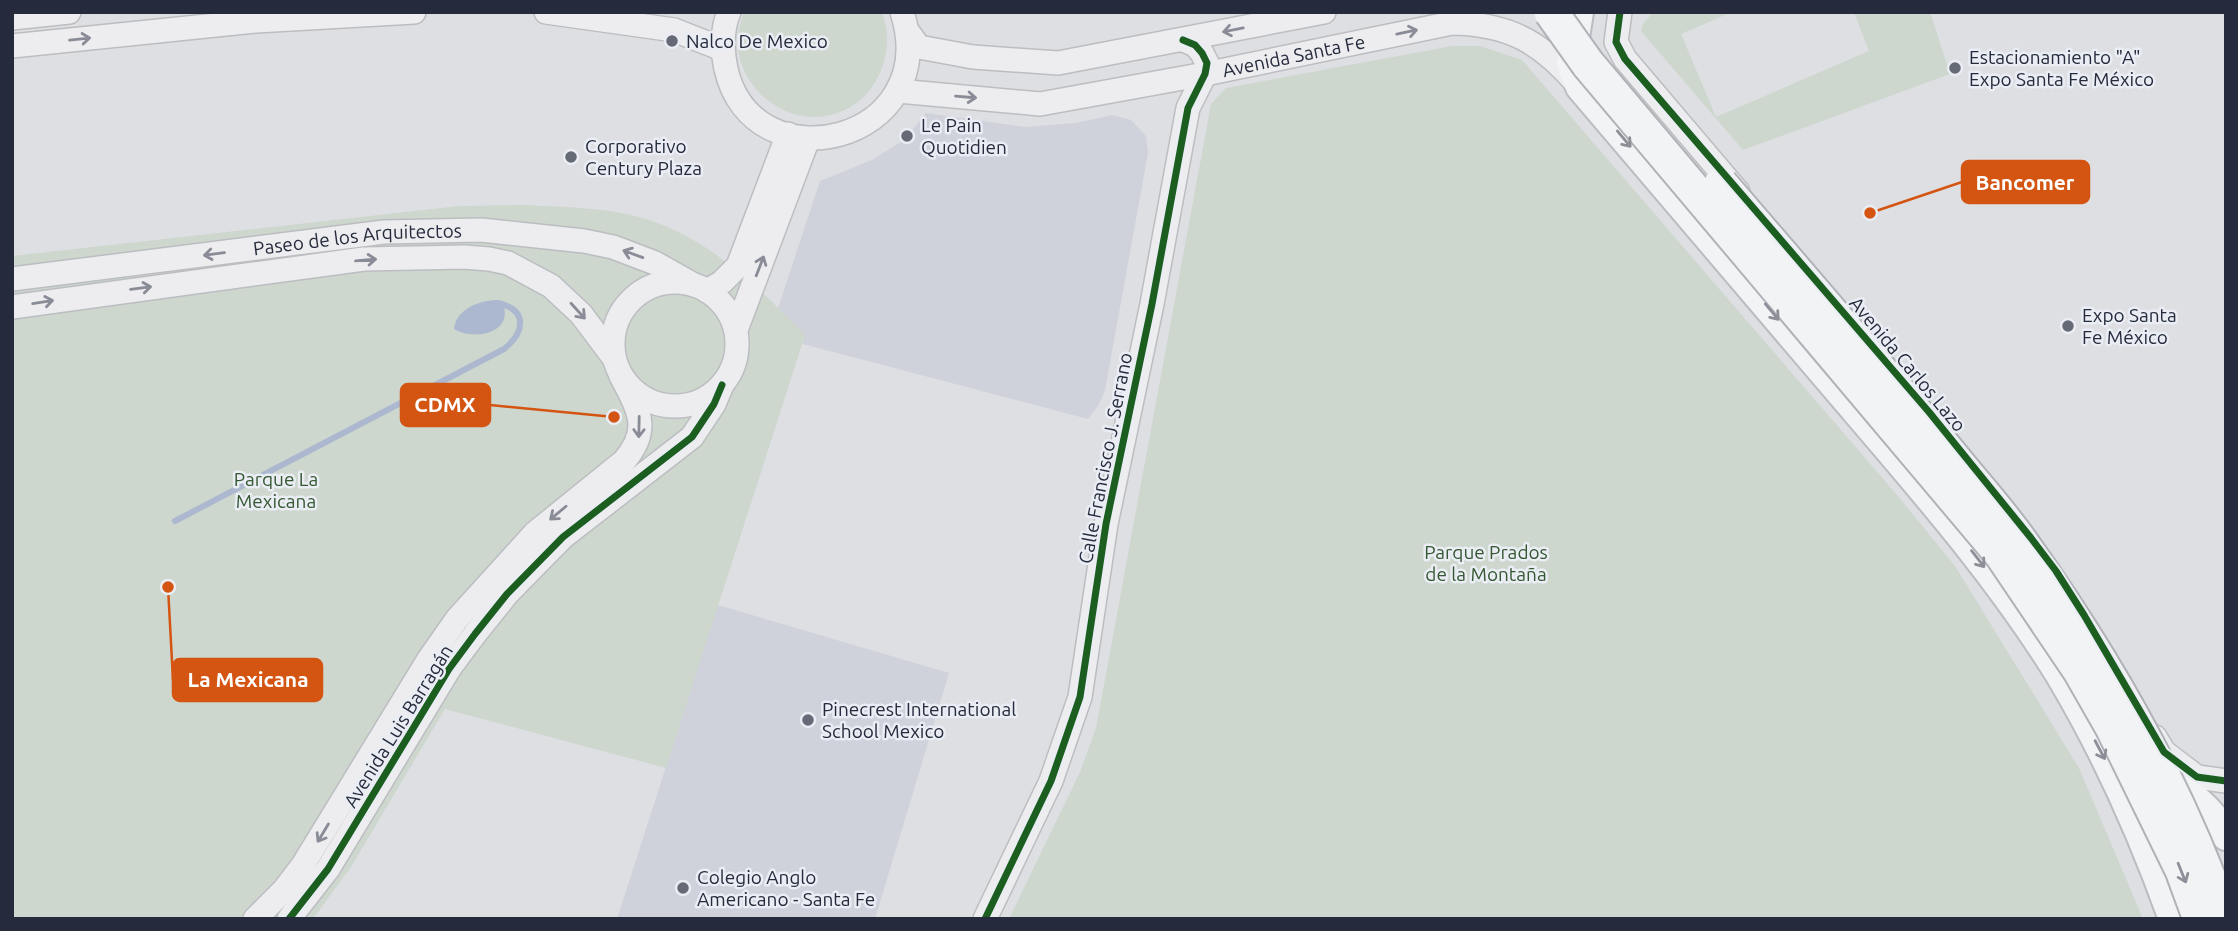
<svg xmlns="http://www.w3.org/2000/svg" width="2238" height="931" font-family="Ubuntu,sans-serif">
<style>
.built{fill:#cfd2da}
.green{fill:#cdd7ce}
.water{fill:#abb8d0}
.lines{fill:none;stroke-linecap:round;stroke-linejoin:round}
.stream{stroke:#abb8d0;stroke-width:6}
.minor-casing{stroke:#bcbdc1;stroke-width:26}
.major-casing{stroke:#babcc1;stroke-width:32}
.minor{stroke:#ededf0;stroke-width:23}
.major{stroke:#f2f3f4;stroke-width:28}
.highway-bridge-casing{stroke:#b0b2b8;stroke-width:37;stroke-linecap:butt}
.highway-bridge{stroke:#f2f3f4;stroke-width:33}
.cycleway-casing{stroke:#eaedf4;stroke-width:11}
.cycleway{stroke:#1b5e20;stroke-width:7}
.oneway{stroke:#898c96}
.oneway2{stroke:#8c8f98}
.poi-dot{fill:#666a76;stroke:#eaedf4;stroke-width:2.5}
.labels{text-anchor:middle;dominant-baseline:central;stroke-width:5;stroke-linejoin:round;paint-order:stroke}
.poi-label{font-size:19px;fill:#252b3c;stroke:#eaedf4;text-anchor:start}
.street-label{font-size:19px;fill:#252b3c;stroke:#eaedf4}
.park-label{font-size:19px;fill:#355832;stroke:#eaedf4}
.leader{fill:none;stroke:#d45411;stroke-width:2.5}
.callout-dot{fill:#d45411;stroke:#eaedf4;stroke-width:2.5}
.callout{fill:#d45411;stroke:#d45411;stroke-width:2.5}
.callout-label{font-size:21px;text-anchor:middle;font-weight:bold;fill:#fff}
</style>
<rect width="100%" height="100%" fill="#dedfe3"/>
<path class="built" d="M926 113 1025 127 1076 123 1112 115 1131 120 1146 136 1148 153 1105 390 1098 406 1088 419 803 344 804 335 778 308 820 181 872 160 904 140Z
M718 605 949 673 875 919H617Z"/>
<path class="green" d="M744 12H882C900 61 867 119 811 117 769 115 733 75 738 33 739 26 742 19 744 12Z
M1653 12H1732L1681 34 1716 117 1869 51 1854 12H1930L1950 74 1743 150 1641 31 1643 24Z
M1452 46H1480L1522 60 1897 495 1955 566 2079 768 2143 919H1009L1080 772 1096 728 1211 104 1226 88Z
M521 205C565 207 613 207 655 222 714 243 762 291 805 335L666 768 445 709 351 867 313 919H12V256L459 206Z"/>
<path class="water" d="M498 300V306L504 307C511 335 471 340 454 329 456 309 480 300 498 300Z"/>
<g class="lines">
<path class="stream" d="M175 521 504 349C525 332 528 310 498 303"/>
<defs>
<g id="minor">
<path d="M546 12 674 30 722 49"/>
<path d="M729 12C721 31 722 50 726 69 753 188 944 143 902 12"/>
<path d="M1620 12 1616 42 1625 59 1738 192"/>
<path d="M12 18 69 12"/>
<path d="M908 32 919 47 973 57 1058 63 1324 12"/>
<path d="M12 46 256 21 414 12"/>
<path id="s1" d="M898 91 1040 104 1205 74 1452 23C1508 24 1540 41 1577 84"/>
<path id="s2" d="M12 279 384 232 481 230 584 241 613 247 655 263 694 285"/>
<circle cx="675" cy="344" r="62"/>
<path d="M707 291 722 282 738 266 788 134"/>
<path d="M12 307 364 259 464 257 489 259 508 263 551 286 581 314 614 358"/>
<path d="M736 330 808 139"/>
<path d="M2155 737 2164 752 2197 777 2226 781"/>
<path d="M255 919 284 890 303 865 429 659 457 619 535 533 624 461C652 429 638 409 621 376"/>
<path d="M289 919 328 869 449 669 475 634 507 594 563 537 692 437 714 404 722 385"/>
<path d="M985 919 1051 781 1080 697 1106 524 1152 304 1188 108 1205 74 1207 63 1202 53 1195 45 1183 40"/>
</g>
<path id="major" d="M1579 12 1571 63 1580 87C1668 190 1755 293 1843 396 1920 486 1998 575 2060 675 2106 752 2143 835 2173 919
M2159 784C2189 787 2212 811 2226 836"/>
</defs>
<use href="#minor" class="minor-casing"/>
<use href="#major" class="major-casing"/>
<use href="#minor" class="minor"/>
<use href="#major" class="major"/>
<defs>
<path id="highway-bridge" d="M1551 12 1588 64 2001 554 2080 671 2112 727 2182 870 2200 919
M1721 184C1798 274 1876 363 1951 455 1975 485 2002 514 2024 546 2107 662 2177 784 2224 919"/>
</defs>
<use href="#highway-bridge" class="highway-bridge-casing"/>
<use href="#highway-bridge" class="highway-bridge"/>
<defs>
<path id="cycleway" d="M1620 12 1616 42 1625 59 1929 412 2031 538 2056 571 2084 615 2164 752 2197 777 2226 781
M289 919 328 869 449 669 475 634 507 594 563 537 692 437 714 404 722 385
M985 919 1051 781 1080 697 1106 524 1152 304 1188 108 1205 74 1207 63 1202 53 1195 45 1183 40"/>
</defs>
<use href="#cycleway" class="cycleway-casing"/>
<use href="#cycleway" class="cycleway"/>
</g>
<defs><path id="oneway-shaft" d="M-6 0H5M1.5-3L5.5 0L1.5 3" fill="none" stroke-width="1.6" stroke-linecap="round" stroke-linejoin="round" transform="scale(1.75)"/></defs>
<g class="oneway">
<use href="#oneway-shaft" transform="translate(1233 30) rotate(169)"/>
<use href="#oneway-shaft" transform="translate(1407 32) rotate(-12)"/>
<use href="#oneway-shaft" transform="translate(80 39) rotate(-6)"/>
<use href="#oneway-shaft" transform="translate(966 97) rotate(5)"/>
<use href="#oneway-shaft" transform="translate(214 254) rotate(173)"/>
<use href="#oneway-shaft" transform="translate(633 254) rotate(-160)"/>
<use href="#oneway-shaft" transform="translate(366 260) rotate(-5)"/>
<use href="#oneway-shaft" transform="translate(760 266) rotate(-69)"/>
<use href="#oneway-shaft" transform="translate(141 288) rotate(-7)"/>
<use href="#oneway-shaft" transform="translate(43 302) rotate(-9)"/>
<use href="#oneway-shaft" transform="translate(578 311) rotate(48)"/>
<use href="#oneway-shaft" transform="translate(639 427) rotate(91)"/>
<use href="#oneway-shaft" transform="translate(558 513) rotate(140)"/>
<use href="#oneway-shaft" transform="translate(323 833) rotate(121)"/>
</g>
<g class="oneway2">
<use href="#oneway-shaft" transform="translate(1624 139) rotate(50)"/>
<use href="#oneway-shaft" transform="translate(1772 312) rotate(50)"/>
<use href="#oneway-shaft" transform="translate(1978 559) rotate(52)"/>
<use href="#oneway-shaft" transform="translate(2100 750) rotate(62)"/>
<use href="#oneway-shaft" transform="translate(2182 873) rotate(68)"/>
</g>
<g class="poi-dot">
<circle cx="672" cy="41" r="7"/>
<circle cx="1955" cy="68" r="7"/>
<circle cx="907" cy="136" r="7"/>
<circle cx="571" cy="157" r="7"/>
<circle cx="2068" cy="326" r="7"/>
<circle cx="808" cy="720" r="7"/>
<circle cx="683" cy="888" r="7"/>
</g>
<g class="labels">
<g class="poi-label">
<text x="686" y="41">Nalco De Mexico</text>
<text x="1969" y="57">Estacionamiento "A"<tspan x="1969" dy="22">Expo Santa Fe México</tspan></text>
<text x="921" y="125">Le Pain<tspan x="921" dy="22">Quotidien</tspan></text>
<text x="585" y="146">Corporativo<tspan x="585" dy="22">Century Plaza</tspan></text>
<text x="2082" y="315">Expo Santa<tspan x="2082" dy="22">Fe México</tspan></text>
<text x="822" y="709">Pinecrest International<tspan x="822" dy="22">School Mexico</tspan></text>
<text x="697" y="877">Colegio Anglo<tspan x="697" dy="22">Americano - Santa Fe</tspan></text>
</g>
<g class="street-label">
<text stroke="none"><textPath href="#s1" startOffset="401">Avenida Santa Fe</textPath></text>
<text stroke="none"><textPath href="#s2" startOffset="348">Paseo de los Arquitectos</textPath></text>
<text transform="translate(1908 364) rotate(50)">Avenida Carlos Lazo</text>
<text transform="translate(1105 458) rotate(-79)">Calle Francisco J. Serrano</text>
<text transform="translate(398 726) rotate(-58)">Avenida Luis Barragán</text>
</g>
<g class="park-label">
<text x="276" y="479">Parque La<tspan x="276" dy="22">Mexicana</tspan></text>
<text x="1486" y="552">Parque Prados<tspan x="1486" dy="22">de la Montaña</tspan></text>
</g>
</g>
<path class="leader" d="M1870 213L1962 182M614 417L490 405M168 587L173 680"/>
<g class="callout-dot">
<circle cx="1870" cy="213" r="7"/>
<circle cx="614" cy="417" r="7"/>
<circle cx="168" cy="587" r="7"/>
</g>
<g class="callout">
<rect x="1962" y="161" width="127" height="42" rx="7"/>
<rect x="401" y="384" width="89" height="42" rx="7"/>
<rect x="173" y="659" width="149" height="42" rx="7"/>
</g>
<g class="callout-label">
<text x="2025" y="190">Bancomer</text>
<text x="445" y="412">CDMX</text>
<text x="248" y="687">La Mexicana</text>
</g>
<rect width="2238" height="931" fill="none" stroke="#252b3c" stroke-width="28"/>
</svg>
